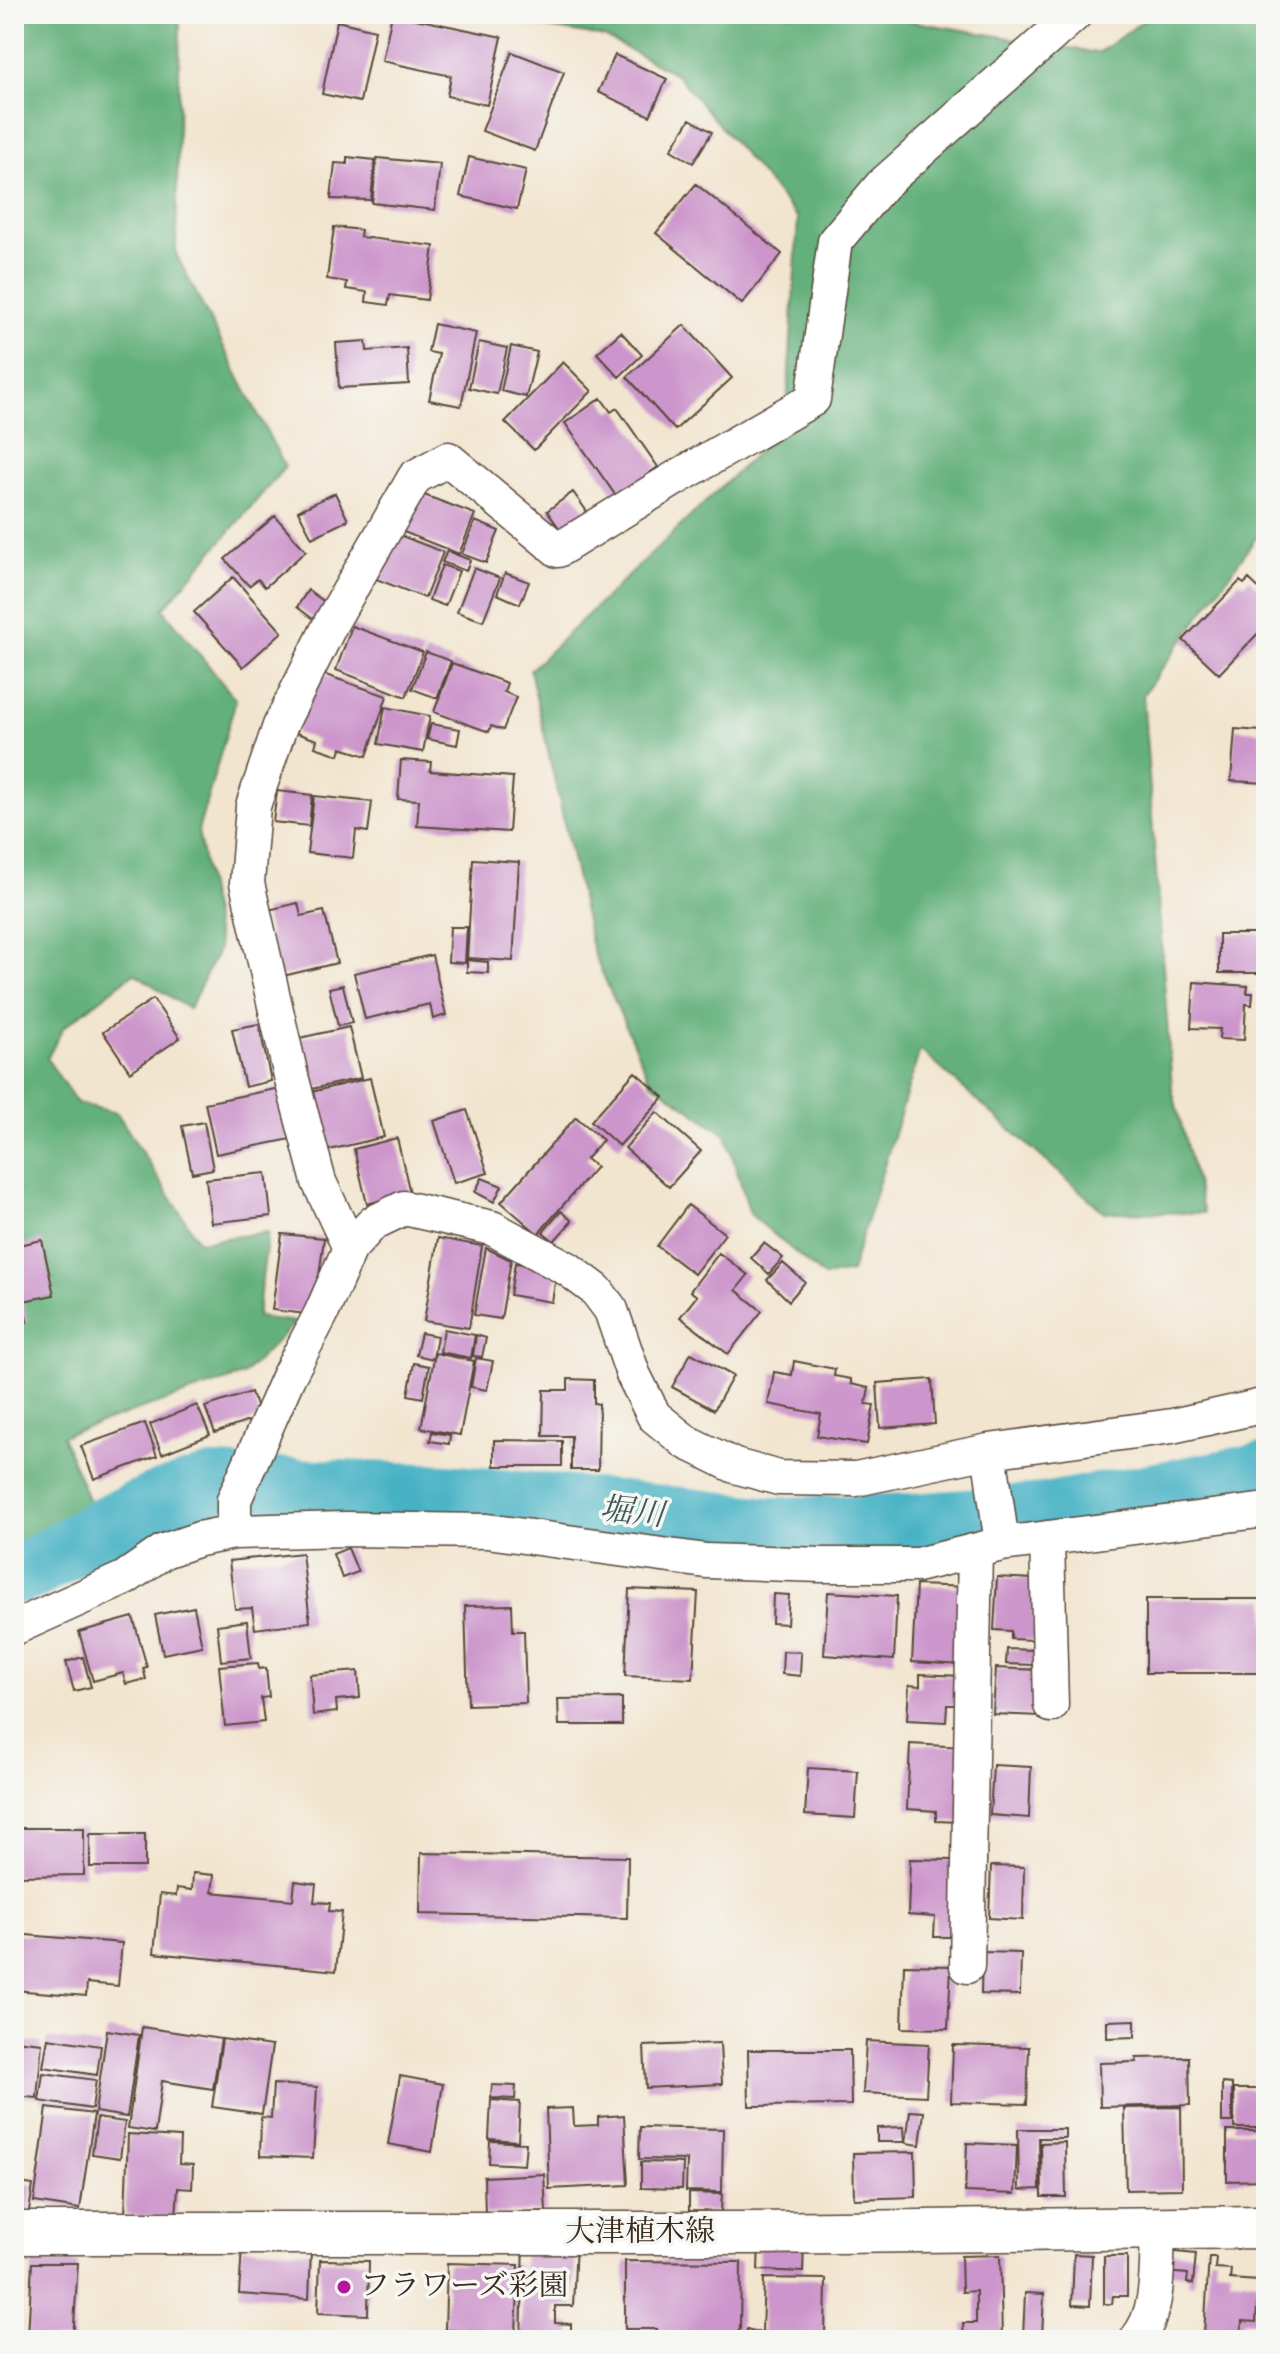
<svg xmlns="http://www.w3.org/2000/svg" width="1280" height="2354" font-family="'Old Standard TT','Noto Serif JP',serif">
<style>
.forest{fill:#63b07a;stroke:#4f6d4c;stroke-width:2}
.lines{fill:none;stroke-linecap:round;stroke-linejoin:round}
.river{stroke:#47b2c5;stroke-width:62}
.building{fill:#cc95cb}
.minor-casing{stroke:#564639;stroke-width:37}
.major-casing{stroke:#564639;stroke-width:45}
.minor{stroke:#fff;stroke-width:34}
.major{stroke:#fff;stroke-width:42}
.poi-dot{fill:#b5179e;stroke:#f6f6f2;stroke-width:3}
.labels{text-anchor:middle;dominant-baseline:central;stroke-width:7;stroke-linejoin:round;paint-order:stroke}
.street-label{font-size:30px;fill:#3b2a1e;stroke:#f6f6f2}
.poi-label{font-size:30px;fill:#3b2a1e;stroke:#f6f6f2;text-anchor:start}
.water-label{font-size:32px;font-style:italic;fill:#3f5a58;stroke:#f6f6f2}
</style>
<rect width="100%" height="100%" fill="#f6f6f2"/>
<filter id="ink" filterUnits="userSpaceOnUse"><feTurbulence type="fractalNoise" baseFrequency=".0125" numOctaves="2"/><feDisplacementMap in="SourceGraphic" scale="16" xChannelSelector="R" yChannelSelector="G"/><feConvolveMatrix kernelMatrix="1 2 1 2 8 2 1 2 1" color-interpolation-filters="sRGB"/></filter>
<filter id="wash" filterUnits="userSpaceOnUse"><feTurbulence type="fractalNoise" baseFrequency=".006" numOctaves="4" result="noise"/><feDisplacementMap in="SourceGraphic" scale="32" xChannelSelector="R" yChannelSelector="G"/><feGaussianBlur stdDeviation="1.8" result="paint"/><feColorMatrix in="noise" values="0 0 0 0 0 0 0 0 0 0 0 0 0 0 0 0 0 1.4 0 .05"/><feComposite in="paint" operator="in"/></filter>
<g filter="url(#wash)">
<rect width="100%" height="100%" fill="#f2e5cf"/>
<path class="forest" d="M14 14H180L176 254 285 467 163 609 236 700 198 831 219 948 189 1009 134 973 63 1028 47 1059 77 1103 117 1113 199 1242 268 1232 257 1317 296 1322 243 1375 62 1436 90 1504 14 1550Z
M521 14H869L1098 53 1153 14H1266V524L1143 695 1172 1089 1204 1213 1104 1212 920 1050 851 1272 824 1277 750 1214 726 1135 650 1081 593 952 530 670 786 425 798 218 676 74 605 37 525 24Z"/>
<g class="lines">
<path class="river" d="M14 1575 34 1568 108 1525 157 1503 212 1486 448 1495 618 1511 770 1528 914 1524 1044 1514 1266 1473"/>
</g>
<g id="blocks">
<path class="building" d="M392 14 502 37 487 105 447 96 451 76 382 61Z
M337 21 375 30 360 102 322 94Z
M512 52 564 72 535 151 482 131Z
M615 55 667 79 650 116 598 92Z
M690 119 712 132 693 163 671 150Z
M347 157 375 160 371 200 331 199 335 163 347 164Z
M469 157 526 170 517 209 460 196Z
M377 158 440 164 435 210 372 203Z
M696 184 782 254 742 304 656 233Z
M334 227 361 230 360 237 434 246 427 300 390 295 388 305 366 302 367 292 346 289 347 282 327 279Z
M434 324 476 333 461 406 429 400 439 354 428 352Z
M684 325 732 378 675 430 627 377Z
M621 332 642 355 619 377 597 353Z
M366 341 367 351 407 348 409 384 339 388 336 343Z
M479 342 507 348 497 394 469 388Z
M511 346 537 352 526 397 501 391Z
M563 362 592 391 534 450 505 422Z
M601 398 611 412 617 408 658 467 616 496 565 423Z
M416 492 475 514 459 554 401 531Z
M573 492 588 513 562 532 547 511Z
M335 493 348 520 312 538 298 511Z
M275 516 306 551 265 587 258 579 249 586 225 559Z
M475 521 499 531 486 563 462 554Z
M394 533 443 552 425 598 376 579Z
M447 551 470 560 466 571 442 562Z
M442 565 459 571 445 606 429 600Z
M474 568 500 578 483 621 457 612Z
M505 573 529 582 520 604 497 594Z
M233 577 282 632 243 667 194 612Z
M1249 579 1266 595 1261 601 1266 606V625L1219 674 1183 640 1240 581 1244 584Z
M308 590 329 605 317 622 297 607Z
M352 626 423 652 406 697 336 670Z
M426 652 451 661 437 698 412 689Z
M452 663 507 683 504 692 516 697 503 730 491 726 489 732 434 712Z
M317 672 387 696 367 756 341 748 339 755 315 747 317 740 296 733Z
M385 707 430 716 423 752 378 744Z
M431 724 460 729 457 745 427 739Z
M1235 729 1261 731 1260 740H1266V783L1231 781Z
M401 760 431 762 430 771 513 777 509 832 417 826 419 800 398 799Z
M277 791 312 795 309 826 273 822Z
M314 796 372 802 368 832 356 830 353 858 307 853Z
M473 859 519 862 513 961 467 958Z
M298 903 301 916 324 911 337 963 279 977 264 911Z
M450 927H467L465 963 448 962Z
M1219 934H1262V973H1219Z
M432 955 446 1015 433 1019 430 1004 365 1019 354 973Z
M467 960 488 962V973L467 972Z
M1194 982 1248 986 1247 993H1253L1252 1005 1246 1004 1244 1040 1219 1039 1220 1029 1191 1028Z
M343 985 352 1023 338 1026 329 988Z
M153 999 180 1038 130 1072 103 1032Z
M259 1024 271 1081 245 1087 232 1029Z
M349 1027 361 1078 307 1090 295 1039Z
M635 1072 664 1097 619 1146 591 1121Z
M370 1078 384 1137 325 1151 311 1092Z
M280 1088 291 1139 216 1154 205 1103Z
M467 1110 488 1173 454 1183 434 1121Z
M657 1112 701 1151 669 1187 625 1148Z
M576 1117 603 1140 586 1159 596 1167 538 1234 501 1202Z
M204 1122 213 1169 192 1173 182 1126Z
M397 1138 410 1193 367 1204 354 1149Z
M266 1173 271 1216 211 1223 206 1179Z
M482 1178 502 1186 494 1202 475 1192Z
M688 1205 725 1234 694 1274 657 1246Z
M561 1211 572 1221 554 1241 543 1232Z
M282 1234 324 1238 314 1315 272 1310Z
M438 1238 482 1246 469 1328 424 1321Z
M42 1240 54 1295 23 1301 27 1322 14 1325V1246Z
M764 1243 783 1258 769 1274 751 1258Z
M486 1248 511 1260 501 1319 474 1315Z
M719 1253 748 1275 736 1290 762 1311 728 1354 680 1317 697 1296 690 1291Z
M515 1263 543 1267 556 1277 552 1302 510 1295Z
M783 1263 805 1282 789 1301 767 1280Z
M444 1329 475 1335 471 1358 440 1352Z
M421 1333 437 1336 433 1359 416 1355Z
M476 1335 486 1338 482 1357 473 1356Z
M435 1353 474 1361 460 1435 421 1428Z
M691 1353 733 1376 714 1410 672 1387Z
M476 1358 493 1361 487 1390 471 1387Z
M794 1361 835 1369 834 1376 851 1379V1384L869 1388 866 1404 874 1405 867 1444 817 1436 821 1414 768 1404 774 1372 792 1375Z
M414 1363 429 1366 423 1398 408 1395Z
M568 1379 594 1380V1403L599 1404 598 1470H571V1436H543L544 1390H568Z
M932 1379 935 1424 880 1428 877 1383Z
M251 1392 260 1417 215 1433 205 1407Z
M197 1405 210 1435 162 1454 150 1424Z
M145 1423 157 1456 94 1479 81 1446Z
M432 1432 450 1435 449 1444 430 1441Z
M494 1440 562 1441V1466H494Z
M348 1548 358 1572 342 1578 333 1554Z
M302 1553 310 1622 255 1629 252 1608 235 1609 229 1561Z
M997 1577 1033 1579 1034 1640 1011 1639V1631L994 1630Z
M916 1585 968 1587 964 1665 912 1662Z
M629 1589 698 1592 693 1679 625 1676Z
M828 1592 897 1596 894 1660 824 1655Z
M773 1594 789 1595 787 1624 772 1623Z
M1146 1599H1266V1673H1146Z
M512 1605 513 1631H524L526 1703 468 1705 465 1606Z
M194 1607 202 1646 163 1654 155 1615Z
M133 1617 147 1667 143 1668 146 1679 126 1684 123 1673 93 1681 79 1632Z
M247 1621 251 1658 221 1661 217 1625Z
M1007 1649 1035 1650 1034 1665 1006 1664Z
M783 1651 801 1652 800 1676 782 1674Z
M83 1657 91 1687 74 1691 66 1662Z
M258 1663 259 1669 266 1668 269 1697 261 1698 264 1722 225 1726 219 1666Z
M996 1668 1041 1670 1039 1716 993 1714Z
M358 1671 360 1698 336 1700 337 1712 313 1715 310 1675Z
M920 1674 960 1676 958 1705H947L946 1722 907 1720 909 1685 920 1686Z
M622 1698V1725H559L558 1699Z
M910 1744 964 1747 961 1822 936 1821V1811L907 1809Z
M993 1765 1031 1767 1029 1818 990 1815Z
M808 1768 858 1771 855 1818 805 1815Z
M14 1828H84V1875L14 1876Z
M90 1834H145V1867H90Z
M421 1853 628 1857 627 1918 420 1914Z
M910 1859 953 1860 955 1937H934L935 1917 908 1915Z
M991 1866 1024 1867 1023 1920 989 1918Z
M193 1873 214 1875 212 1892 293 1900 295 1881 316 1884 314 1902 330 1903 329 1911 342 1912 336 1971 154 1953 160 1894 176 1896 177 1888 192 1890Z
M14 1934 122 1943 118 1986 87 1983 86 1996 14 1990Z
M982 1952 1021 1953 1020 1995 981 1994Z
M904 1965 951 1966 948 2029 902 2028Z
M1135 2020V2037L1107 2038V2021Z
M142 2027 221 2039 213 2089 162 2081 155 2132 128 2128Z
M1257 2028H1266V2060H1257Z
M107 2030 139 2035 127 2117 95 2112Z
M48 2038 101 2046 97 2075 43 2067Z
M222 2039 272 2046 262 2114 212 2107Z
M14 2040 42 2043 37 2098 14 2096Z
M866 2041 929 2044 926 2096 863 2093Z
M720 2043 722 2084 646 2088 644 2046Z
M953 2045 1029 2047 1027 2104 951 2102Z
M748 2050H850L851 2105 749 2106Z
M1189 2057 1190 2105 1100 2107 1099 2063 1137 2062 1136 2058Z
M43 2073 96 2080 92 2109 39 2101Z
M400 2076 443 2084 432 2152 388 2144Z
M1222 2083 1232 2084V2122H1222Z
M273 2084 317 2087 313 2158 260 2156 261 2117 271 2118Z
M492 2085 516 2086 515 2099 491 2098Z
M1234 2089H1266V2128H1234Z
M491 2100 520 2102 518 2141 489 2139Z
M1181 2107 1182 2189 1126 2190 1124 2108Z
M47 2108 94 2114 80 2209 34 2202Z
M573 2108 574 2126 598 2125V2117L624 2115 628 2185 549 2189 546 2109Z
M910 2111 924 2112 920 2145 906 2143Z
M97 2118 125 2122 120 2158 92 2154Z
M640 2127 723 2129 722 2192 686 2191 687 2160 639 2159Z
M904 2127 905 2142H877V2128Z
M1018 2129H1065V2138H1039L1040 2189 1019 2190Z
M1227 2131H1266V2180L1227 2181Z
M128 2134 180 2137 179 2164 193 2165 192 2189 178 2188 176 2217 125 2215Z
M490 2141 526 2143 524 2165 489 2163Z
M1065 2142 1066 2197H1042L1041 2143Z
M967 2143 1017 2145 1015 2194 965 2192Z
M915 2152 916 2197 854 2199 853 2153Z
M641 2162 683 2163 682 2189 641 2188Z
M544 2174 546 2211 485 2214 484 2177Z
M14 2182 33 2185 28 2218 14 2215Z
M689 2193 722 2194 721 2212 689 2211Z
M759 2242 804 2244 803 2272 758 2270Z
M524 2243 576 2244 573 2306H555V2323L571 2324V2340H521Z
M242 2247 311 2251 309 2299 239 2294Z
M1166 2251 1196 2254 1193 2284 1187 2283 1188 2274 1164 2272Z
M1074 2254 1092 2255 1090 2306 1072 2305Z
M1000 2255 1002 2338 964 2339 963 2323H976V2291L962 2292 961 2256Z
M1104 2256H1127V2296H1113L1112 2304H1104Z
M1209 2257H1216L1215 2268 1231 2269 1230 2279 1259 2281 1256 2322 1242 2321 1241 2337 1204 2334Z
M320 2260 369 2261 368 2315 318 2313Z
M625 2261 741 2262 740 2329 733 2340H656V2329H625Z
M32 2263H78L73 2340 28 2338Z
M447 2263 519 2265 516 2334 445 2330Z
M764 2278 826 2279 825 2337 762 2332Z
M1025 2293 1044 2294 1042 2338 1023 2337Z
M747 2329 780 2339V2340H743Z"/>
</g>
</g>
<g filter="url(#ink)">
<use href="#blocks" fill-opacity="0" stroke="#564639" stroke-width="2"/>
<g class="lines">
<defs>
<path id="minor" d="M350 1248 319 1182 291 1076 247 883 253 806 280 726 332 621 415 477 448 459 558 550 674 479 813 399 835 241 882 185 1075 14
M234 1532V1500L288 1377 321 1314 350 1248 373 1223 404 1208 492 1228 568 1269 596 1290 611 1310 633 1374 654 1416 686 1442 735 1466 779 1478 856 1479 989 1451 1172 1426 1266 1405
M1047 1538 1051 1705
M1002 1544 1266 1510
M14 1628 125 1578 164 1551 199 1539 234 1532 345 1529 487 1531 706 1561 822 1565H917L1002 1544 989 1451
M967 1966 975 1551
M1136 2340C1161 2312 1156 2264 1158 2228"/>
<path id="major" d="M14 2233H751L1266 2227"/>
</defs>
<use href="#minor" class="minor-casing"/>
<use href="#major" class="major-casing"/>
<use href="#minor" class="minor"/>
<use href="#major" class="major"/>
</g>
</g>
<circle class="poi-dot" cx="344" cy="2287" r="8"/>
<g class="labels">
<g class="street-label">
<text x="640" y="2233">大津植木線</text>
</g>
<g class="poi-label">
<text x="360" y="2287">フラワーズ彩園</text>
</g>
<g class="water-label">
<text transform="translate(632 1514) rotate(6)">堀川</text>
</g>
</g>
<rect width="1280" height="2354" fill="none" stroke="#f6f6f2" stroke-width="48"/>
</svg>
